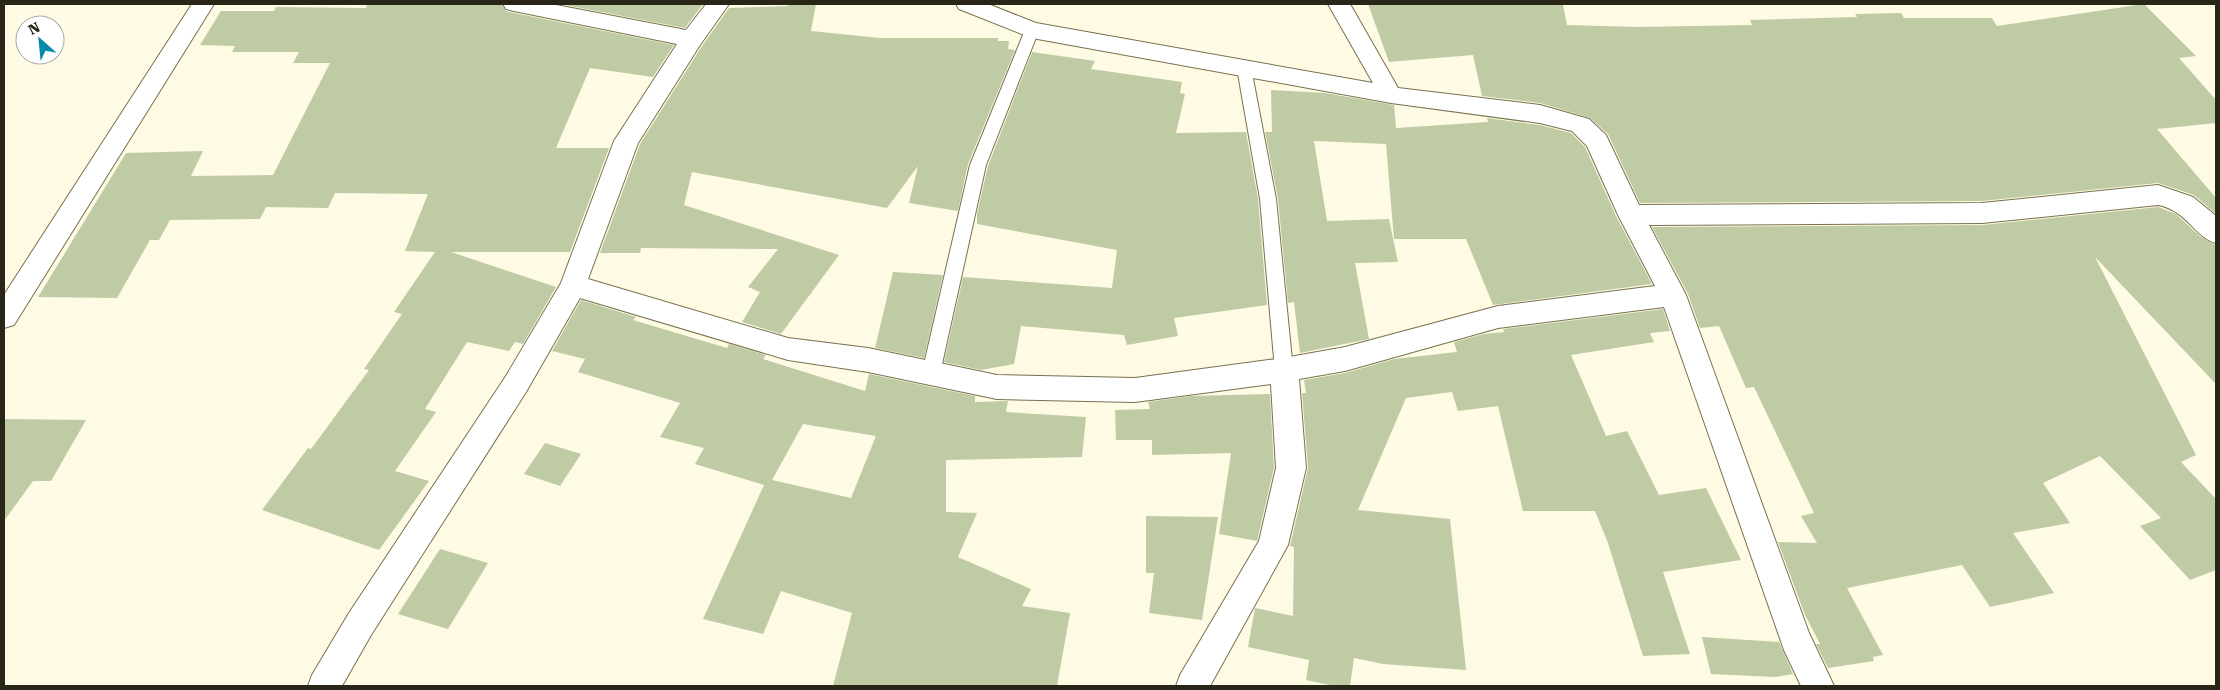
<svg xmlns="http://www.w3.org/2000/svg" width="2220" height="690" font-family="'Roboto Serif',serif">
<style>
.building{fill:#bfcba5;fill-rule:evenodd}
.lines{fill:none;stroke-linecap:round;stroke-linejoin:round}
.service-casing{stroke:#78714f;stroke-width:2}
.minor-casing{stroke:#78714f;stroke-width:2}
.service{fill:#fff;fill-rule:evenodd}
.minor{fill:#fff;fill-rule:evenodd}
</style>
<rect width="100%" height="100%" fill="#fefae3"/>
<path class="building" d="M367 4H501L506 11 514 13 674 45 653 77 590 68 556 148H609L570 252H451L556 287 523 344 515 342 509 351 467 342 425 409 436 412 395 471 429 481 379 550 262 510 308 448 311 449 369 370 364 369 402 314 394 312 435 252 405 251 428 194 335 193 328 208 266 207 260 219 170 220 159 240H150L117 298 38 297 126 153 203 151 191 176 273 175 330 63H293L299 52H232L235 46 200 45 221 11H274L276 7 366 8Z
M560 4H703L685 28Z
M789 4H816L811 31 880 38H998V41H1009L1008 49 1015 50 968 164 958 211 909 203 918 166 887 208 692 172 684 205 839 255 781 334 742 322 760 292 748 287 778 249 641 248 640 253H600L640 144 702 46 729 8 788 6Z
M1368 4 1563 5 1567 25 1637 27 1752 25 1750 20 1857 17 1855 14 1901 13 1904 18H1992L1997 26 2144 4 2196 56 2179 58 2216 100V123L2157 129 2216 198V214L2194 195 2158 183 1982 201 1640 203 1608 134 1590 118 1540 103 1482 96 1473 55 1389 62Z
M1032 52 1095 61 1091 69 1182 82 1180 93 1185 94 1176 133 1246 132 1258 199 1267 305 1174 318 1178 336 1127 345 1124 335 1021 326 1014 364 981 370 944 362 963 277 1112 288 1117 250 977 224V214L988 166Z
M1271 90 1325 93 1394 105 1396 128 1488 122 1487 118 1540 125 1571 133 1585 147 1616 216 1652 284 1493 305 1466 239H1394L1386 144 1314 141 1327 221 1389 219 1398 262 1355 263 1369 339 1300 353 1294 302 1288 303 1278 199 1265 132H1272Z
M2158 207 2176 214 2201 237 2216 245V384L2095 257 2196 455 2181 462 2216 499V570L2190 580 2140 526 2161 518 2100 456 2043 483 2070 523 2013 533 2054 593 1990 607 1962 565 1847 588 1883 655 1873 657 1874 661 1828 668 1816 644H1820L1805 615 1778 542 1817 543 1801 516 1814 513 1754 387 1746 388 1719 326 1700 328 1688 294 1652 227 1982 225Z
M893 272 943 275 924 358 875 348Z
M581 300 636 317 633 320 727 348 729 344 766 355 763 359 865 391 869 374 975 396V402L1008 401 1006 412 1086 417 1082 457 946 460V512L977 513 958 557 1031 589 1022 606 1070 613 1057 686H833L852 613 781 591 763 634 703 619 764 485 695 464 704 448 660 437 680 403 578 372 585 359 552 351ZM803 424 876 436 851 498 772 480Z
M1663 309 1670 331 1650 333 1654 342 1571 355 1606 436 1627 431 1659 495 1706 488 1741 560 1663 572 1690 654 1643 656 1608 543 1595 511H1523L1498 406 1458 411 1452 392 1406 398 1358 510 1450 519 1466 670 1383 664 1354 658 1350 686H1334L1306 680 1309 660 1248 647 1255 608 1293 616 1294 547 1290 546 1308 468 1302 393H1306L1304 380 1345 373 1394 359 1457 352 1454 342 1484 334 1504 332 1503 329Z
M1270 394 1274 468 1257 541 1219 534 1231 453 1152 455V440H1116L1115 410 1150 409 1148 402 1191 396Z
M4 419 86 420 51 481H33L4 521Z
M545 443 581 454 560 486 524 474Z
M1146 516 1218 517 1202 620 1149 613 1154 573H1146Z
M440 549 488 563 448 629 398 614Z
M1702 637 1779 642 1793 674 1775 677 1711 674Z"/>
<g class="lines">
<defs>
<path id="service" d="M1032 25 1037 27 1039 30 986 165 940 373 937 378 931 380 925 378 922 373 970 165 1025 30 1027 27Z
M1244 63 1249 64 1251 68 1276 199 1293 370 1290 375 1284 377 1278 375 1275 370 1260 199 1237 68 1239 64Z"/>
<path id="minor" d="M192 4H214L14 325 4 328V295Z
M503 4H551L686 30 706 4H729L700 45 638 143 588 279 788 338 868 348 997 375 1135 378 1284 358 1345 347 1498 306 1655 286 1618 215 1587 146 1572 131 1540 123 1391 103 1032 38 959 9 956 4H988L1036 23 1373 83 1328 4H1350L1398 88 1540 105 1589 119 1606 135 1639 205 1982 203 2158 185 2193 197 2216 216V243C2194 237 2188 211 2158 205L1982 223 1649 225 1686 295 1809 633 1834 686H1801L1784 650 1664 307 1498 328 1345 371 1299 379 1306 468 1288 545 1210 686H1176L1180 675 1259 541 1276 468 1271 384 1135 402 997 399 868 372 788 360 580 298 526 392 371 635 342 686H308L312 675 349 613 506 376 561 283 614 141 677 44 514 11 506 9Z"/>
</defs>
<use href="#service" class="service-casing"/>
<use href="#minor" class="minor-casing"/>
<use href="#service" class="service"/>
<use href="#minor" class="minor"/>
</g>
<rect width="2220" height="690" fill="none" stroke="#292618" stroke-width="10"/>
<g transform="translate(40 40) rotate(333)"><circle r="24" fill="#ffffff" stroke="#a9a8a3"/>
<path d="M0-4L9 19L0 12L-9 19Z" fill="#058aab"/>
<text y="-8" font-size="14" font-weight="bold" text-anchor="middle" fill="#292618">N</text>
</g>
</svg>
